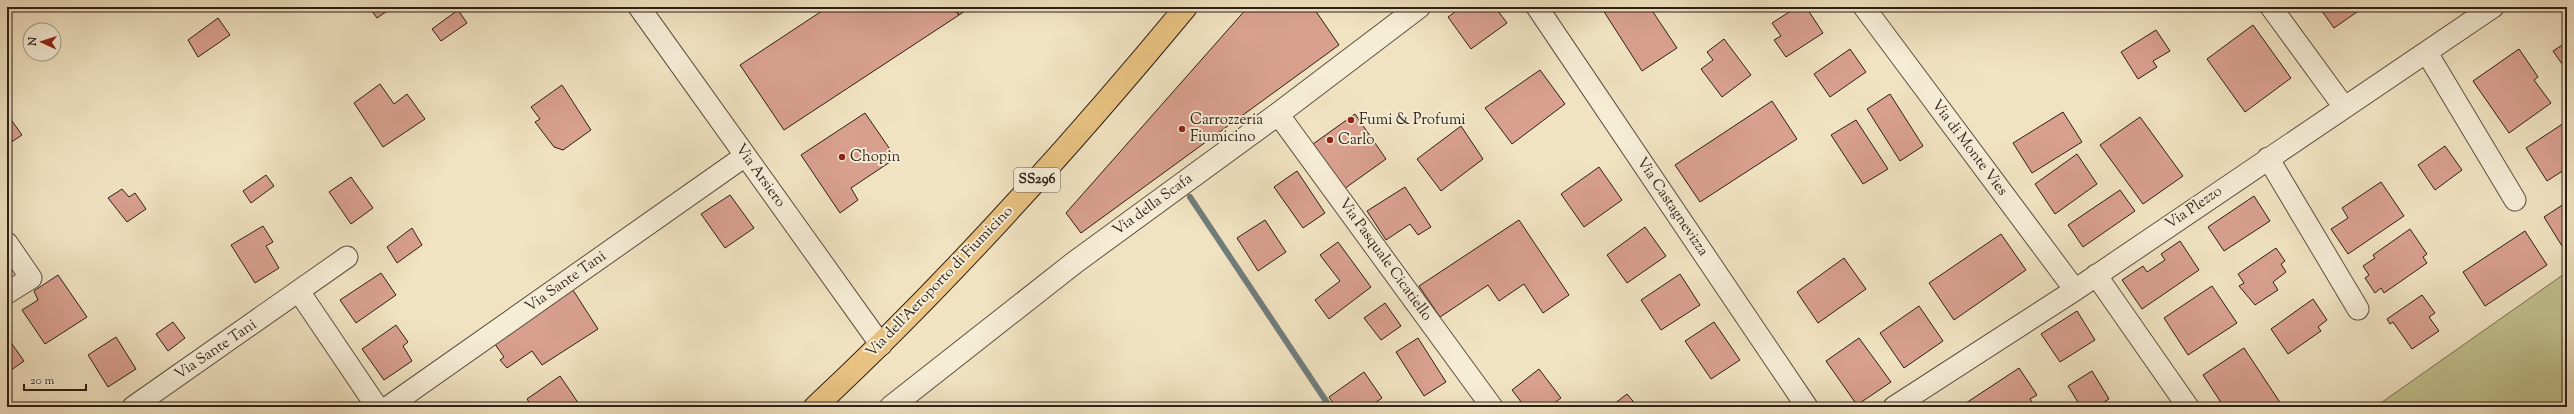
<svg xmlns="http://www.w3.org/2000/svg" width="2574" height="414" font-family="'Sorts Mill Goudy',serif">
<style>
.green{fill:#c1c18e;stroke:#767052}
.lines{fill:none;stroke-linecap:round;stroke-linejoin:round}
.stream{stroke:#717d7b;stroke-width:6}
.building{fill:#d9a090;stroke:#2c1f17}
.minor-casing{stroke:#5d5042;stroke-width:23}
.tertiary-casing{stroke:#5d5042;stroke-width:24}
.primary-casing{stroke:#2c1f17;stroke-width:24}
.minor{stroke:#f6edd7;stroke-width:21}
.tertiary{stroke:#f6edd7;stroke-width:22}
.primary{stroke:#e8c281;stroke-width:22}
.poi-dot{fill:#8f2418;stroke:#f6edd7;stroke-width:1.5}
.labels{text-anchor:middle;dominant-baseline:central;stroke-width:4;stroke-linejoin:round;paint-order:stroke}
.shield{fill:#f6edd7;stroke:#695d51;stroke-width:1}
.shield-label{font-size:14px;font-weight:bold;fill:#2c1f17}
.poi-label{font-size:15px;fill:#2c1f17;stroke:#f6edd7;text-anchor:start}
.street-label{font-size:15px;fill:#2c1f17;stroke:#f6edd7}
</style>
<rect width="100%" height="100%" fill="#f1e3c2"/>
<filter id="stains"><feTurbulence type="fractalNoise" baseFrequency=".005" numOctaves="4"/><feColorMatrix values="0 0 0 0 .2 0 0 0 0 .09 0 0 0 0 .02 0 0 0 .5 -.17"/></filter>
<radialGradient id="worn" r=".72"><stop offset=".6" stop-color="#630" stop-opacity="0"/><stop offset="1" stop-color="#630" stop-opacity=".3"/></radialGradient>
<path class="green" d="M2567 272V407H2375Z"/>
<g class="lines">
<path class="stream" d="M1190 197 1330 407"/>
</g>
<path class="building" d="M369 7H393L377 18Z
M828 7H953L959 15 784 130 740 65Z
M953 7H971L959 15Z
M1248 7H1313L1339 45 1081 233 1066 213Z
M1462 7H1495L1507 23 1471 49 1448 17Z
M1601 7H1660L1653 12 1677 48 1642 71Z
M1797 7H1806L1823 33 1786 57 1774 40 1781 36 1772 23Z
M2319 7H2364L2334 28Z
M458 10 467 23 441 41 432 29Z
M218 18 230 35 198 57 188 40Z
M2253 25 2291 78 2245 112 2207 59Z
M2156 30 2170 51 2153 61 2157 67 2138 79 2121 52Z
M1724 39 1751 75 1722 97 1701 69 1713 60 1707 52Z
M2567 42V71L2553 51Z
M1850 49 1866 72 1830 97 1814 74Z
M2519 49 2538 77 2534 80 2551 103 2509 133 2473 81Z
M1540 70 1565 104 1512 144 1485 108Z
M380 84 394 104 407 94 425 119 383 147 354 103Z
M562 85 591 130 563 150 554 147 535 122 540 119 531 107Z
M1890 94 1923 146 1900 161 1867 109Z
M1772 101 1797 139 1700 202 1675 165Z
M2063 112 2082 142 2032 173 2013 143Z
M865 113 896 158 851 188 858 200 840 213 801 155Z
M7 114 22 135 7 145Z
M1355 114 1386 159 1344 189 1313 144Z
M2140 117 2183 176 2143 204 2100 145Z
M1856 120 1888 169 1863 184 1831 135Z
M2567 121V168L2547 181 2526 148Z
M1461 126 1483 159 1441 191 1417 159Z
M2445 146 2462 170 2435 190 2418 165Z
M2077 154 2097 184 2055 214 2035 184Z
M1599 167 1622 200 1584 227 1561 194Z
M1297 171 1325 213 1303 228 1274 187Z
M266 175 274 186 251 203 243 191Z
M351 177 373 208 351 224 329 192Z
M2381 182 2404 216 2348 254 2331 229 2348 218 2342 208Z
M1405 187 1431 227 1418 235 1410 224 1386 240 1367 211Z
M122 189 129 197 135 193 146 209 127 222 108 198Z
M2120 190 2135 211 2083 247 2068 225Z
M730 195 754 228 725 248 701 214Z
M2254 196 2270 221 2224 251 2208 227Z
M2567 202V243L2562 246 2544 217Z
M1265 220 1286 252 1258 271 1237 238Z
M1519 220 1569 295 1543 313 1524 284 1499 301 1488 285 1440 317 1419 286Z
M263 226 273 242 266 246 279 268 255 283 231 245Z
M1645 227 1666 256 1627 283 1607 255Z
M412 228 422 245 397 263 387 247Z
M2410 229 2427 254 2423 257 2427 263 2384 293 2381 288 2375 293 2365 278 2369 275 2363 266 2375 258 2373 255Z
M2525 231 2547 265 2485 306 2463 272Z
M2001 234 2026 270 1954 320 1929 283Z
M2180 241 2199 270 2142 309 2122 280 2143 266 2147 272 2165 260 2161 254Z
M1338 242 1371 287 1329 319 1315 300 1340 281 1320 255Z
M2276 248 2285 261 2281 264 2286 272 2273 282 2278 290 2255 305 2239 286 2244 283 2238 274Z
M1844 258 1866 289 1818 323 1797 292Z
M381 273 396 295 356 323 340 300Z
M1680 274 1700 305 1661 330 1641 300Z
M58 275 87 317 45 344 22 310 38 300 34 291Z
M2212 286 2237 323 2188 355 2164 318Z
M571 287 598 329 542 365 532 351 507 368 500 360 504 357 492 340Z
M2422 295 2435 313 2429 317 2439 331 2412 349 2393 322 2390 324 2387 319Z
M2313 299 2327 320 2318 327 2321 331 2288 354 2271 329Z
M1385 303 1401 326 1381 340 1364 318Z
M1919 306 1943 341 1904 368 1880 333Z
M2077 311 2095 340 2060 362 2041 334Z
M173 322 185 338 168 351 156 334Z
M1714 322 1740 360 1711 379 1685 341Z
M396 325 408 342 403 346 412 361 384 380 362 349Z
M7 337 24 361 7 373Z
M116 337 136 369 108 387 88 355Z
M1418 338 1446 382 1424 396 1396 352Z
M1859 338 1891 382 1857 405 1826 361Z
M2244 348 2283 407H2224L2203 375Z
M2019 368 2037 395 2030 399 2035 407H1969L1966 403Z
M1539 369 1561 398 1549 407H1525L1512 390Z
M2092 371 2109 399 2096 407H2081L2068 386Z
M1364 372 1382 398 1372 405 1373 407H1336L1329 397Z
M560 376 581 407H532L527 399Z
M1627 394 1638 407H1610Z"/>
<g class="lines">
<defs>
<path id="minor" d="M639 7 881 345
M1537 7 1807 407
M1864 7 2075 290
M2271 7 2344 107
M2427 53 2515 200
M1278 114 1492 407
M2268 158 2358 309
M7 243 31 278 7 293
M2096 275 2188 407
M300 293 377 407
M133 407 347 257
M388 407 745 156
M1894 407 2075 290 2493 7"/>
<path id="tertiary" d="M891 407 1074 263 1278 114 1419 7"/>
<path id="primary" d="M815 407C948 283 1070 147 1186 7"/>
</defs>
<use href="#minor" class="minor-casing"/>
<use href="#tertiary" class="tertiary-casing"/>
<use href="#primary" class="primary-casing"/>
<use href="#minor" class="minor"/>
<use href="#tertiary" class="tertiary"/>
<use href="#primary" class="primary"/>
</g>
<g class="poi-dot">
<circle cx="1351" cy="120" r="4"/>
<circle cx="1182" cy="129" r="4"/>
<circle cx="1330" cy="140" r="4"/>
<circle cx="842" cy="157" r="4"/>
</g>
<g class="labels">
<rect class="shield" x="1014" y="168" width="46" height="24" rx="3"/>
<g class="shield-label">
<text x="1037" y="180">SS296</text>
</g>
<g class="poi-label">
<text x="1190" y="120">Carrozzeria<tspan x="1190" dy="17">Fiumicino</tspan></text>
<text x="1359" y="120">Fumi &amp; Profumi</text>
<text x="1338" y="140">Carlo</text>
<text x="850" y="157">Chopin</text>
</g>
<g class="street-label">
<text transform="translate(1969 148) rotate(53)">Via di Monte Vies</text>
<text transform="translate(760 176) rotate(54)">Via Arsiero</text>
<text transform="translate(1153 205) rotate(-36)">Via della Scafa</text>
<text transform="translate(1672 207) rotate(56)">Via Castagnevizza</text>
<text transform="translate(2194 208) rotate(-34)">Via Plezzo</text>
<text transform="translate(1385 260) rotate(54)">Via Pasquale Cicatiello</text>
<text transform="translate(566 282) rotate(-35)">Via Sante Tani</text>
<text transform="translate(940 282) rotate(-46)">Via dell'Aeroporto di Fiumicino</text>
<text transform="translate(216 350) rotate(-34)">Via Sante Tani</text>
</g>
</g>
<rect width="2574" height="414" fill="none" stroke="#f1e3c2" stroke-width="24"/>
<rect x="8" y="8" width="2558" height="398" fill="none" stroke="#2c1f17" stroke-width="2"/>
<rect x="12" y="12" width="2550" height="390" fill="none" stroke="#2c1f17"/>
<g transform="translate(42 42) rotate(273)"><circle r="19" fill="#f6edd7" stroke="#a59b8a"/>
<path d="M0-3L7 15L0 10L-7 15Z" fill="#8f2418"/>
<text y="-6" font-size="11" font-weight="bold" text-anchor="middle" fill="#2c1f17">N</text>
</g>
<path d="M24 384v6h62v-6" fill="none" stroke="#2c1f17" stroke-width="2"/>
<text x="30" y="384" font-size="12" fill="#2c1f17" stroke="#f6edd7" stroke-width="3" paint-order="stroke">20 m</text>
<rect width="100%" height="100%" filter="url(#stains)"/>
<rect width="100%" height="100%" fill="url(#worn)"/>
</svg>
